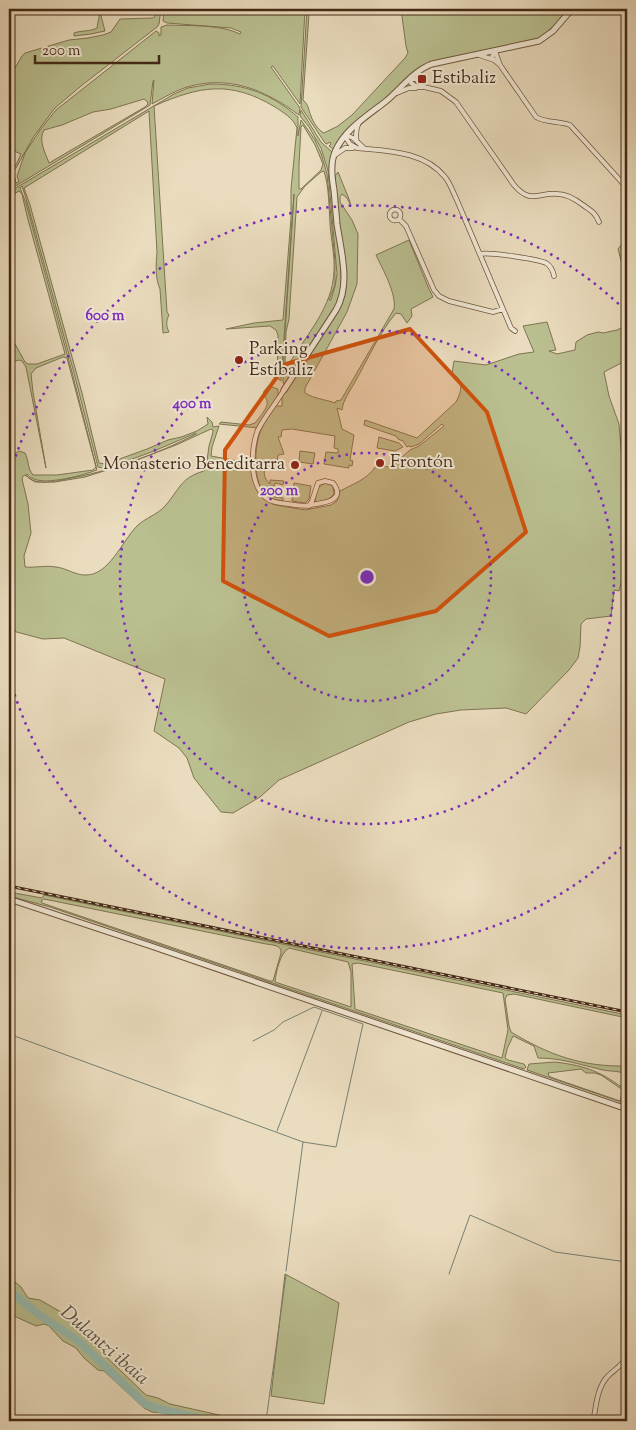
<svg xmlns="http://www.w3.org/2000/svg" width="636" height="1430" font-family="'Sorts Mill Goudy',serif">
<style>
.green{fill:#babf90;stroke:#7f7452;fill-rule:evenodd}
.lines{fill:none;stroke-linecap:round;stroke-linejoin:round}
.stream{stroke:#768173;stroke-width:1}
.river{stroke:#98bcb1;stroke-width:8}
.minor-casing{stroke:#6e563f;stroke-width:5.5}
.tertiary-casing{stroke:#6e563f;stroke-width:7}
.minor{stroke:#f1e8d5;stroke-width:4}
.tertiary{stroke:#f1e8d5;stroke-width:5}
.rail-casing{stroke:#442915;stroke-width:3}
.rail{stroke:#f1e8d5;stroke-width:1;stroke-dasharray:4;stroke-linecap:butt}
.marked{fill:#cf520d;fill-opacity:0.2;stroke:#cf520d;stroke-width:4;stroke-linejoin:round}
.ring{fill:none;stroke:#7b2cbf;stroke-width:2.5;stroke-dasharray:2.5 5}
.poi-dot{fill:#8f2418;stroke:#f1e8d5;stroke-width:2}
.labels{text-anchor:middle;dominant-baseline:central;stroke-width:4;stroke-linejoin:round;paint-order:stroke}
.poi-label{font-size:18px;fill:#442915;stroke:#f1e8d5;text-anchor:start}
.water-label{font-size:19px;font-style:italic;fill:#594e3c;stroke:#f1e8d5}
.centre{fill:#7b2cbf;stroke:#f1e8d5;stroke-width:2.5}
.ring-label{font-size:15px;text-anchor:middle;font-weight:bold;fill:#7b2cbf;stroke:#f1e8d5;stroke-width:4;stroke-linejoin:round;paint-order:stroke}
</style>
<rect width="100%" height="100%" fill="#eadcbe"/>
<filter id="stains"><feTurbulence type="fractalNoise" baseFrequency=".004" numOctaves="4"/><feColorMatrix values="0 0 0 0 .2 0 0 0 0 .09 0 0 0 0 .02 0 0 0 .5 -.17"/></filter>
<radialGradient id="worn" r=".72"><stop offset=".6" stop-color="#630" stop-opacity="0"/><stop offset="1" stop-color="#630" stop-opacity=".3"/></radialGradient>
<path class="green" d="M157 9H161L159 24 157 27 81 86 55 108 34 136 16 168 9 172V170L16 165 21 154 9 149V78L22 56 25 53 69 40 88 38 103 35 111 32 120 19 153 18 155 16Z
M164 9H305L300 104 273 66 271 67 300 108 299 115C264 89 227 74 184 88 173 92 163 98 152 104L154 80 153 81 150 105 9 190V175H14L16 183 19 182 17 176 25 153 40 130 56 110 156 31 159 33V36L161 35V27L167 25C189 26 220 24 240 34L241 32 231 28 167 23 163 21ZM144 99 147 101 148 104 145 107 49 163C45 152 38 140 44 130L62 125 93 112 111 109Z
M307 9H311L309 14 303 100C309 105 308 109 311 116 313 122 318 130 324 133L338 126 352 115 405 58 408 53 406 46 401 9H570C558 19 551 32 536 40L426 64 415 71 333 149 329 146 331 144 330 142 327 144 325 143 301 107Z
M100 12 105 31 91 34 74 36V33C82 30 90 32 97 28Z
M210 84C246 84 271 94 298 117V136L301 120 315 140 321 153 327 174 335 261V285L329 300H331L335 286 337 274 328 171 321 148 309 127 300 116 301 110 321 142 332 152 341 274V294L336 306 285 384 283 383 284 348 294 194 281 381 277 378 278 335 276 330 270 326 226 329 254 323 283 320 291 218V189L297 128C293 118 284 113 275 107 230 80 200 86 154 106L167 312 169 315C166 321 166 326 169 332L163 333 160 289C155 278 156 264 157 252L149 111 24 188 30 205 82 393 99 463 106 464 147 449 168 440 181 437 197 431 208 424 207 417 212 422 213 427 219 426 212 447 211 456 243 462 250 461 253 479 256 486 272 504 276 505 305 510 331 505 337 501 340 491C353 484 368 479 376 466L391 467 410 450 419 446 444 426 442 424 419 444 411 447 409 446 407 447 403 441 398 439 396 436 364 425 365 420 417 438 456 402C462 391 464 380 452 373L454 361 486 365 519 354 534 352 523 326 547 322 556 350 549 351 557 354 575 350 576 342 587 335 598 332 603 333 617 330 627 325V360L604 372 609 396 619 424 624 481 622 485 627 521V559L619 591 614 590 611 616 586 619 581 624 580 647 578 658 569 670 526 714 506 708 461 710 436 714 409 722 279 780 260 797 233 813 221 812 194 778 187 758 179 748 154 731 165 679 64 638 43 639 9 630V454H14L19 451 25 453C29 460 27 468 33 475H57L93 470 96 467 67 358 63 357 36 368 31 374 33 392 46 468 26 367 22 361 19 360 9 363 10 349 13 344 9 333 25 362 28 364H37L65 354 27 216 22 194 19 191 9 197V192L174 94 188 88ZM303 125 315 145 323 164 321 170 301 189H299V164L301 127ZM324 171C329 187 329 207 330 224 331 240 335 256 334 271 333 307 306 335 289 364L285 367 286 332 289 319 297 197 305 186 321 172ZM22 186 25 195 74 373 98 467 105 469 154 451 196 433V434C158 454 108 472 66 479 56 481 45 484 35 481 31 480 28 478 26 475L27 474C30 477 30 478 34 479 47 485 84 475 97 470L72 372 26 203 20 188ZM211 429 213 430V432L209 446 206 468 204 471C180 478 180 489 165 506 157 515 145 518 137 526 122 541 109 576 85 575 75 575 66 568 56 567 46 565 35 568 25 567L24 556 31 533 28 504 22 479 23 476 25 475 35 482H55L85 477 126 464 176 445Z
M338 172 349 199 351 206 347 198 342 194 340 197V202L352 220 358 234 357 284 347 312 305 388V393C315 399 324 399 335 403L336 401 341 400 394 309C397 294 382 268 376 255L409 240 429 289 433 297 411 309 412 316 407 323 401 314 396 313C379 333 368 359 355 382 350 391 343 400 342 410L337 408 342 429 354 435 350 460 353 461 352 466 349 465V468L324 464 326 452 338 453V449L334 448 335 436 292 429 282 430 281 437H278L284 454 278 455 277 462 269 463C262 469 263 478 270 484V480L284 481 283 485 275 483 274 486H270L269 496 283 498V501C278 500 272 500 268 497 252 485 254 446 261 430 265 421 271 414 276 406H282V397L339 309C353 286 342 251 339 226 338 209 336 192 335 176Z
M627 238V262L625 266 622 264 618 249Z
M269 386 278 389V398L258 428 219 424 221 422 249 425 255 423C259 418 265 411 267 405 269 396 257 395 269 386Z
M379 437 399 443 403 447 395 451 377 448Z
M300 451 315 453 313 464 299 462Z
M294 483 311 486 309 499 305 503 292 501Z
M326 483 333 486 334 494 328 500 315 502C316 494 317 485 326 483Z
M9 892 42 898 44 895 627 1015V1018L514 994 507 995 505 999 509 1026 511 1032C549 1055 582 1067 627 1066V1085L626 1081V1074C617 1070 608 1072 599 1069 578 1064 560 1058 538 1058L534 1046 513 1036 507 1049 505 1058 508 1060 524 1064 526 1067 524 1069 50 907 9 896ZM44 899 266 944C272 945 282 945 281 953L273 981H270L42 903 41 901ZM289 948 348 962 351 972V1007L275 982C276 972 280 953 289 948ZM358 963 503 993 508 1030 502 1058 355 1009 352 964Z
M555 1062C588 1066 601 1072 627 1091V1104L527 1070 529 1064ZM581 1069 586 1073H595L601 1075 623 1090 620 1101 553 1078 549 1076 548 1073Z
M285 1274 339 1303 324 1404 271 1396Z
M9 1277 21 1287 28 1298 40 1300 61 1312 73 1322H80L87 1335 96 1347 146 1395 158 1398 170 1404 237 1419 259 1418 267 1421H190L163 1413 152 1412 144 1408 104 1371 98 1370 84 1358 76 1348 63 1341 49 1326 44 1324 36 1326 14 1316 12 1318 9 1316 10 1314 9 1313Z"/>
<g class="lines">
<path class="stream" d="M9 1034 303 1142 336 1147 363 1024 314 1007 283 1022 274 1030 253 1041
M277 1131 322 1011
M286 1271 303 1142
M449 1274 470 1215 555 1252 627 1262
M266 1421 286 1275"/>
<path class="river" d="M9 1290 38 1314 77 1340 145 1404 163 1410 212 1421"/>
<defs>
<path id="minor" d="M495 51 500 65 536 117C546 123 559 121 570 125L627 188
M495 51 492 57 494 60 500 65
M479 55 494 60
M411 77 417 80 424 87
M411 78V83L414 85 418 87H424L441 91 456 102 514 185C531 205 538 192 558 194 567 194 575 199 583 205 591 211 595 212 599 222
M397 93 409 88H416
M346 135V138L350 144 357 148C387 151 424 151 445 177 450 183 452 190 456 198L511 328 515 331
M346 135 353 138 364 148
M357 142C355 135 356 129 359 122
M335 155 345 148H353
M389.5 215a5.5 5.5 0 1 1 11 0a5.5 5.5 0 1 1-11 0Z
M399 219 406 226 434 290 439 296 449 301 493 312 503 309
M480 254C490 252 537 259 546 263 551 266 553 271 554 276
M284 390C277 402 262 420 257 432 251 451 249 484 266 498 272 503 281 503 288 504 296 505 303 507 311 505 323 503 347 501 333 483L325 481 318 483 312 501 309 506
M625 1361 627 1373
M597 1421 594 1417C596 1404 598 1386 608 1376 615 1369 623 1365 627 1356"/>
<path id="tertiary" d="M284 390 336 310C351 284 341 252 337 224 336 213 335 201 334 190 332 178 330 164 335 152 344 130 367 116 385 102 401 89 413 71 432 64L539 41 553 31 572 9
M9 899 151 946 627 1109"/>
</defs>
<use href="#minor" class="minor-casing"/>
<use href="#tertiary" class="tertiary-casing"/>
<use href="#minor" class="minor"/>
<use href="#tertiary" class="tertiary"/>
<defs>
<path id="rail" d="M9 886 627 1012"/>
</defs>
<use href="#rail" class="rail-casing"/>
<use href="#rail" class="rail"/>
</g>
<path class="marked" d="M410 329 487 412 526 532 436 611 329 636 223 581 225 450 286 364Z"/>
<g class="ring">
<circle cx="367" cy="577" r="124"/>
<circle cx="367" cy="577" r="247"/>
<path d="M627 842A371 371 0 0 1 9 676M9 478A371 371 0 0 1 627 312"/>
</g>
<g class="poi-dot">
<rect x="417" y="74" width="10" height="10" rx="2.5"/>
<circle cx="239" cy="360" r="5"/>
<circle cx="380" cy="463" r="5"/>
<circle cx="295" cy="465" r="5"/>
</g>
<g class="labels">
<g class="poi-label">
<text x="432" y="79">Estibaliz</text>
<text x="249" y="350">Parking<tspan x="249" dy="21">Estíbaliz</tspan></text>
<text x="390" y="463">Frontón</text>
<text x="285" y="465" text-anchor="end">Monasterio Beneditarra</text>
</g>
<g class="water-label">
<text transform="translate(104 1346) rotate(41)">Dulantzi ibaia</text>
</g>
</g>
<circle cx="367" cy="577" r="8" class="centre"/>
<g class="ring-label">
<text x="105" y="320">600 m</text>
<text x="192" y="408">400 m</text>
<text x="279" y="495">200 m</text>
</g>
<rect width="636" height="1430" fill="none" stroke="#eadcbe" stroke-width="30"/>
<rect x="10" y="10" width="616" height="1410" fill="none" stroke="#442915" stroke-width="2.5"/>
<rect x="15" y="15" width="606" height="1400" fill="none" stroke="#442915"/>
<path d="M35 55v8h124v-8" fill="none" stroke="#442915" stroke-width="2.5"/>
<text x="42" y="55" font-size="15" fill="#442915" stroke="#f1e8d5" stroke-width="4" paint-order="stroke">200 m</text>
<rect width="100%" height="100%" filter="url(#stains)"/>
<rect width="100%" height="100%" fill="url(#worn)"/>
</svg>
